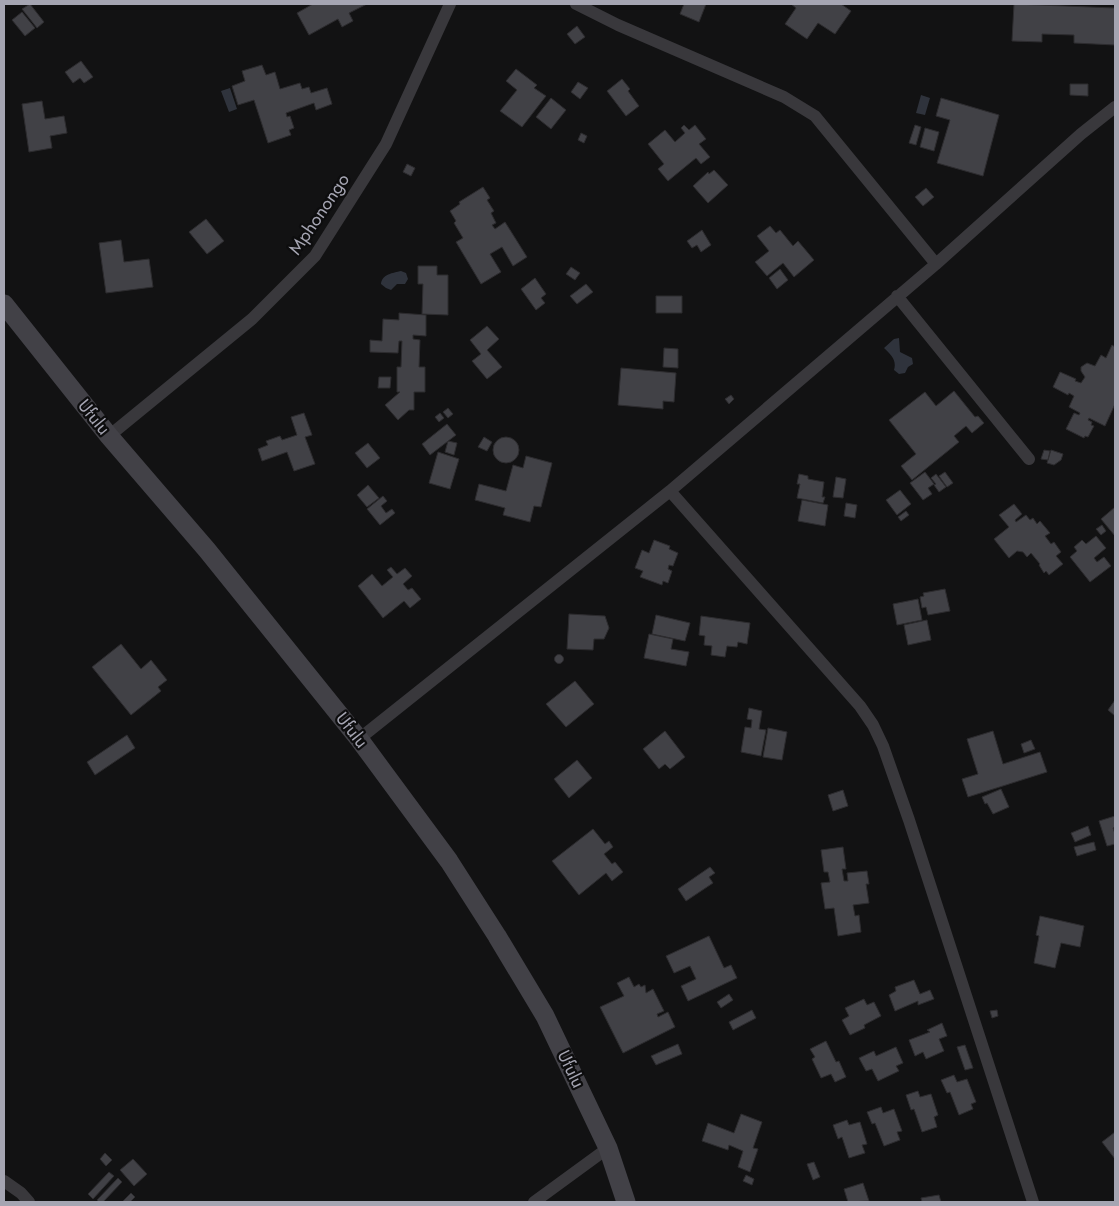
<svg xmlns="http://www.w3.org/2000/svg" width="1119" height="1206" font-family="Jost,sans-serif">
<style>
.water{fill:#2f333c}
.building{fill:#414146;stroke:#2d2c2f}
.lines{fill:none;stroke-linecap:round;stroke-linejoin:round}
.street{stroke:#39383c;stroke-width:12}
.secondary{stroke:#424147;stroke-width:19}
.labels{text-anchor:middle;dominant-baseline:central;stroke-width:4.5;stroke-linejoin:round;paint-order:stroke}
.street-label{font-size:18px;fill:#a5a5b2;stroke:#0d0d0e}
</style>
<rect width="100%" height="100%" fill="#121213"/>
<path class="water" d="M230 88 237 109 229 112 221 91Z
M921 95 930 98 925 115 916 113Z
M401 271 406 273 408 279 405 284H397L391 290 386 288 381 284C382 274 393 273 401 271Z
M899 338 900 352 912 358 913 364 908 367 905 373 899 374 894 370C897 360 891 355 884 348L894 339Z"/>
<path class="building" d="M30 4 44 22 37 28 22 9Z
M313 4H367L349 13 353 21 342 27 338 19 309 35 297 13Z
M684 4H706L699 22 680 14Z
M791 4H841L851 11 835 34 818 23 807 39 785 24 796 8Z
M1014 4 1115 8V45L1074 43V35L1042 34V42L1012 41Z
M22 12 35 28 25 36 12 20Z
M577 26 585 37 575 44 567 34Z
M81 61 93 77 84 83 80 78 73 83 65 72Z
M262 65 266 75 275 72 280 89 300 83 302 89 309 87 311 93 327 88 332 104 316 110 314 103 286 113 287 117 290 116 294 128 289 130 291 135 268 143 254 100 238 105 232 86 245 81 242 71Z
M516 69 537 85 534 88 546 96 522 127 500 111 517 90 506 81Z
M622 79 630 89 628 91 639 106 626 116 607 91Z
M578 82 588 88 580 99 571 92Z
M1070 84H1088V96L1070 95Z
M551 98 566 110 551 129 536 117Z
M941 98 999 115 983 176 937 163 950 120 936 116Z
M42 101 45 119 64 116 67 133 50 136 52 148 29 152 22 104Z
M684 125 689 130 695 125 706 139 699 144 710 157 701 164 696 158 668 181 658 169 664 164 648 144 665 130 675 142 685 133 681 128Z
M915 125 921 127 916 145 909 143Z
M925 128 939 132 934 151 920 147Z
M581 133 587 136 584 143 578 140Z
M407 164 415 168 411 176 403 172Z
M714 170 728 185 708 203 693 186 708 172 709 174Z
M483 187 490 198 487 200 494 211 491 213 496 223 492 225 495 229 505 222 527 257 513 266 502 247 490 254 501 272 481 284 456 242 463 238 454 223 456 221 450 211 460 204 459 202Z
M926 188 934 197 923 206 915 197Z
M206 219 224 241 207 254 189 232Z
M770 226 776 233 780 230 793 246 798 241 814 260 794 277 783 263 767 276 755 262 769 251 757 236Z
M702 230 711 245 701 252 697 245 692 248 687 241Z
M121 240 124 262 149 259 153 287 106 293 99 243Z
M418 266H437V275H448V315L422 314 423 284H418Z
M571 267 580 273 575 280 566 274Z
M780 269 788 280 777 289 769 278Z
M535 278 546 294 541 298 545 303 536 310 521 289Z
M586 284 593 292 577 304 570 296Z
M656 296H682V313H656Z
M399 313 426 315V336L413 335V339L420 340 419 367H425V392H414V410H409L398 420 385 405 400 392H397V367H401L402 341H399L398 353 370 352V340L382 341 383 319 399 320Z
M487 326 499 339 487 350 502 367 487 379 472 361 481 354 470 340Z
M1112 345 1115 347V404L1105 426 1089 418 1088 420 1092 422 1091 425 1094 426 1088 437 1085 436 1084 438 1066 429 1074 413 1079 415 1080 413 1069 407 1074 396 1069 393 1068 395 1053 387 1060 372 1076 379 1075 381 1081 383 1085 377 1081 371V367L1087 363 1095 366 1101 355 1106 358Z
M664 348 678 349V368L663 367Z
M621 368 676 373 674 402 663 401V409L618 405Z
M379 377H391L390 388H378Z
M954 391 975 417 978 416 984 423 972 433 966 426 954 436 959 442 912 480 901 466 916 454 889 420 925 392 936 406Z
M731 395 734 399 729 404 725 399Z
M448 408 453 414 448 418 443 412Z
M304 413 312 435 305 437 315 464 294 471 287 452 262 461 258 449 268 445 266 441 280 436 282 440 297 435 291 417Z
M440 413 444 418 439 422 435 417Z
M447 424 456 435 430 455 422 444Z
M493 450a13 13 0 1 1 26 0a13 13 0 1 1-26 0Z
M484 437 492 442 487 451 478 447Z
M448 441 457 443 454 455 445 452Z
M368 443 380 458 367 468 355 453Z
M1044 450 1050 451 1048 460 1041 459Z
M1051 450 1063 454 1061 460 1054 465 1047 463Z
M438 452 459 459 450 489 429 483Z
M526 456 552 463 541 507 534 506 530 522 503 515 505 508 475 500 479 484 506 491 513 465 523 468Z
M925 472 934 484 928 488 932 494 923 500 910 483Z
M945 472 953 483 947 487 939 476Z
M799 474 808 476V479L824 482 822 497H825L823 503 797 498 800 484H797Z
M936 474 946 487 939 492 934 485 936 484 931 478Z
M836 477 846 479 843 498 833 497Z
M368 485 379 498 367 507 357 495Z
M900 490 911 504 897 515 886 500Z
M383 496 387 501 381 506 386 513 392 509 395 513 380 525 367 509Z
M802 500 828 505 825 526 798 521Z
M846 503 857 505 855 518 844 516Z
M1014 504 1022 514 1015 520 1016 522 1026 515 1030 520 1033 518 1037 524 1040 521 1050 533 1045 536 1051 544 1054 542 1061 552 1056 556 1063 564 1049 575 1046 571 1044 573 1039 565 1040 564 1031 553 1027 557 1023 552 1017 551 1009 558 994 539 1009 527 999 515Z
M1115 507V536L1101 519Z
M906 511 909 515 901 521 898 517Z
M1102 525 1106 531 1101 535 1096 529Z
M1096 536 1106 548 1094 558 1097 562 1104 557 1111 566 1090 582 1070 557 1077 551 1074 547 1082 540 1086 544Z
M654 540 670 546 669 549 678 553 673 566 669 565 668 569 672 571 668 583 663 581 662 585 640 577 643 571 635 568 642 550 649 553Z
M391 567 397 574 405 568 412 576 403 584 408 590 412 588 421 599 410 608 404 601 383 618 358 586 372 574 382 586 393 577 387 570Z
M945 589 950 611 928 615 926 607 922 608 920 597 924 596 923 593Z
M918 599 922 620 897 625 893 604Z
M569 614 605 616 609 628 604 639H594L593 650 567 649Z
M656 615 690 623 685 641 652 634Z
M701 616 750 623 747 644 738 642 737 647 727 646 725 657 711 655 712 646 704 645 705 636 699 635Z
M927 620 931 640 908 645 904 625Z
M649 634 673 639 671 649 689 652 686 666 644 658Z
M121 644 141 669 151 660 167 680 158 687 161 691 131 715 92 667Z
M554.5 659a4.5 4.5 0 1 1 9 0a4.5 4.5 0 1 1-9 0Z
M575 681 594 704 566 727 546 704Z
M1115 700V716L1108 710Z
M749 708 762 711 759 729 766 730 761 756 741 752 745 727 751 728 752 720 747 719Z
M768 728 787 732 782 760 763 757Z
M665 731 685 757 670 769 665 764 659 769 643 749Z
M993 731 1003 764 1040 752 1047 772 968 797 962 779 978 774 967 739Z
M127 735 135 748 95 775 87 762Z
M1031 740 1035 749 1024 753 1021 744Z
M577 760 592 778 569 798 554 779Z
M1001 789 1009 807 993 814 987 803 985 804 982 797Z
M843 790 848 806 833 811 828 795Z
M1115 816V827L1113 828 1115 834V844L1107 846 1099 821Z
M1088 826 1091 835 1075 842 1071 833Z
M593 829 605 844 609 841 613 847 604 854 612 864 615 862 623 872 612 881 606 873 579 895 552 861Z
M1094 842 1096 850 1077 856 1074 847Z
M843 847 846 869H842L844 881H848L847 873 867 871 869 884H866L869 903 853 905 855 916 859 915 861 932 838 936 834 908 825 909 821 883 830 882 828 872H824L821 850Z
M710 867 715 873 709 877 713 883 686 901 678 889Z
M1040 916 1084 926 1080 947 1061 943 1055 968 1034 963 1039 936 1036 935Z
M709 936 724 968 731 965 737 978 688 1001 681 986 696 979 690 966 674 973 666 956Z
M629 977 634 987 639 984 641 987 645 985 646 993 653 989 664 1011 657 1014 658 1017 668 1012 675 1027 623 1053 600 1007 624 996 617 983Z
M914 980 920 994 930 990 934 999 918 1005V1001L895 1011 889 995 896 991 895 987Z
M729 994 733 1000 721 1008 717 1002Z
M864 999 867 1005 874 1002 881 1016 864 1025 865 1028 850 1035 842 1020 849 1016 845 1008Z
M752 1010 756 1018 733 1030 729 1022Z
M997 1010 998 1016 992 1018 990 1011Z
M942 1023 947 1036 939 1039 944 1051 926 1059 923 1052 915 1056 909 1040 930 1032 927 1030Z
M826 1041 836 1062 839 1061 846 1077 835 1082 831 1074 821 1078 812 1059 815 1057 810 1049Z
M678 1044 682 1054 656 1065 651 1056Z
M965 1045 973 1068 965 1070 957 1047Z
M896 1047 903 1063 896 1066 899 1071 878 1081 872 1069 866 1071 859 1058 874 1051 876 1056Z
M954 1075 957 1082 967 1079 976 1102 971 1104 973 1109 959 1115 950 1092 947 1093 941 1080Z
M918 1091 920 1097 931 1094 938 1115 934 1117 937 1127 922 1132 914 1109 911 1110 906 1095Z
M881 1107 883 1113 894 1109 902 1131 897 1132 900 1140 884 1146 875 1123 872 1124 867 1112Z
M741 1114 762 1122 753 1148 758 1149 750 1172 738 1167 743 1151 729 1145 728 1150 702 1141 708 1123 734 1133Z
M847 1120 849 1125 860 1122 867 1144 862 1145 865 1153 849 1158 842 1137 838 1139 833 1125Z
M1115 1132V1159L1102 1142Z
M105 1153 112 1160 106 1166 100 1159Z
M133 1159 147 1174 134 1186 120 1170Z
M814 1162 820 1177 813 1180 807 1164Z
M109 1172 114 1176 93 1199 88 1194Z
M746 1175 754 1179 752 1185 743 1181Z
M118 1178 122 1182 103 1202H99L97 1200Z
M863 1183 869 1201 848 1202 844 1189Z
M131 1193 135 1197 130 1202H122Z
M939 1195 941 1202H922L921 1198Z"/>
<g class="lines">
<path class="street" d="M576 4 618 25 784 97 815 116 936 264
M897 296 1029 459
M109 436 252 319 315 256 386 144 450 4
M670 491 860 706 873 725 883 746 909 820 1033 1202
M359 739 670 491 936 264 1081 134 1115 107
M4 1181 21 1193 29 1202
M534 1202 608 1148"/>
<path class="secondary" d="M4 304 109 436 207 550 359 739 449 861 497 936 545 1016 608 1148 626 1202"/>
</g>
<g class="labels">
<g class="street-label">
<text transform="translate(319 214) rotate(-56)">Mphonongo</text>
<text transform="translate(94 417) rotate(51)">Ufulu</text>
<text transform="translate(352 730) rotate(52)">Ufulu</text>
<text transform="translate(571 1069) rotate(64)">Ufulu</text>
</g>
</g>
<rect width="1119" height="1206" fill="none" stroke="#a5a5b2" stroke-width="10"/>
</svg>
